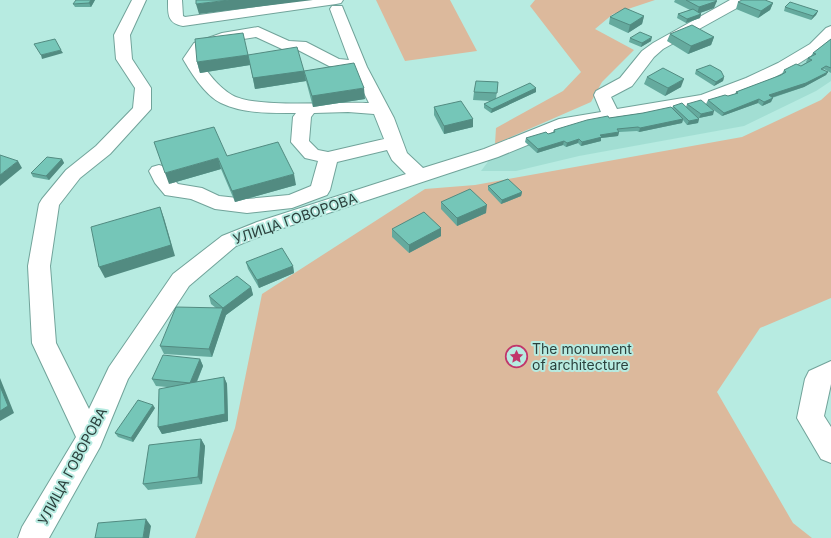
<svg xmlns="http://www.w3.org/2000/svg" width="831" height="538" font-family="Inter,sans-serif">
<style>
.built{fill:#a2ded3}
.green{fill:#dcb99c}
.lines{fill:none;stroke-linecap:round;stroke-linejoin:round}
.minor-casing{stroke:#71a39a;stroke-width:2}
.minor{fill:#fff;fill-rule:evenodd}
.wall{fill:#65aa9e}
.shaded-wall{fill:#528b81}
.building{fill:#75c6b8;stroke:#528b81}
.labels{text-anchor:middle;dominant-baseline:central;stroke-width:4;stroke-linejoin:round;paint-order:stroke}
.street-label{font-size:14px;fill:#2b413d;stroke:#b7ebe1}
.poi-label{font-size:14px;fill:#2b413d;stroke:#b7ebe1;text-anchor:start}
</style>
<rect width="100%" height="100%" fill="#b7ebe1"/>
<path class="built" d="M831 37V81L816 91 744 126 579 156 516 171H481L493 155 518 143 705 102Z"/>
<path class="green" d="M376 0H450L477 51 405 61Z
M535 0H655L613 14 595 29 634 50 602 82 591 102 495 144 496 128 563 91 581 72 530 6Z
M831 91V298L760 328 717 392 793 523 812 538H195L235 428 262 294 425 189 475 185 742 137 821 100Z"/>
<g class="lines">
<defs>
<path id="minor" d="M132 0H146L130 35 132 59 151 88V109L110 154 80 178 59 205 50 266 56 343 89 409 109 367 173 274 222 236 257 222 406 174 392 160 387 150 337 162 330 190 327 195 292 208 247 213 215 209 191 199 165 195 155 183 149 171 152 167 159 165 166 167 171 177 178 184 202 188 219 196 247 199 289 195 311 186 318 161 305 158 291 142 293 117 296 113C271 113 244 114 221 103 206 96 191 73 183 59L194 43 222 33 258 27 289 41 306 42 339 59 349 60 330 9 332 6H342L367 67 394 118 407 153 423 168 484 149 559 119 601 112 594 95 596 91 620 78 642 51 653 43 730 0H748L746 3 663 49 654 57 632 86 611 97 617 109 701 95 746 78 778 63 810 44 826 28 831 26V40L820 50 790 69 758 86 711 104 569 128 498 157 271 232 236 246 189 286 128 379 100 447 49 538H18L22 527 76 437 32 343 28 266 39 204 42 199 66 170 96 146 133 108 135 88 116 59 114 35ZM256 37 282 49 298 50 329 66 353 71 369 103C337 101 256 109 232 95 218 87 207 72 199 59L205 49 225 42ZM348 112 374 114 384 139 328 152 318 150 309 141 311 117 314 113Z
M168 0H182L183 16 185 17 306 0H343L341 3 336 4 183 26C167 23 168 14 168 0Z
M831 361V384L824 416 831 427V463L821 459 797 418 805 379 809 371Z"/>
</defs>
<use href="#minor" class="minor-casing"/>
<use href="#minor" class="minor"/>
</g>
<path class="wall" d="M95 0 91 7H75L73 4Z
M675 0H715L714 8 700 13 701 14 700 18 686 23 677 18 678 14 690 10 674 2Z
M738 2 773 3 770 10 758 18 736 9Z
M785 7 818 11 816 15 811 20 784 11Z
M644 16 642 24 628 33 609 24 610 17Z
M670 34 714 37 711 45 688 54 667 41Z
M630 38 651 41 641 47 629 42Z
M831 39V73L824 69 823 70 828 72 826 75 804 87 772 98 771 102 762 106 758 103 722 116 708 106 713 115 699 118 698 123 687 125 683 120 682 123 639 132 637 131 619 132 618 136 601 138V141L581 146 578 143 566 147 563 145 537 153 525 142 526 138 548 134 553 132 554 130 609 118 643 113 672 108 673 106 686 107 687 104H706L708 100 728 96 735 94 736 92 781 75H782V74L784 70 801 66 807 62H806L808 58 811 56 813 53Z
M248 55 304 71 365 99 313 107 306 81 255 89 250 65 200 73 197 62Z
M696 70 724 77 723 81 714 86 695 74Z
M647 77 681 87 665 96 644 84Z
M498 82 496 99 536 88V92L491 113 484 108V104L491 101 473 100 474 92Z
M434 107 473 119V127L444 134 434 115Z
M227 156 296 185 235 202 221 169 169 184Z
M62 159 64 163 49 180 33 177 31 173Z
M488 186 522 192 521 196 501 204 488 190Z
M441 202 486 213 457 226 441 209Z
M392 229 441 236 409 253 392 237Z
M246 262 293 266 294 273 259 288 248 269Z
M251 287 253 295 226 315 212 357 164 354 160 346 216 308 211 304 209 296Z
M200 359 203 366 197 382 224 377 227 384 228 421 162 434 158 427 167 387 156 386 152 379Z
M155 408 133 442 118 437 115 433Z
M201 439 205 446 202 484 148 490 143 484Z"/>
<path class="shaded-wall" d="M91 0H95L91 7 89 3Z
M229 0H313L199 14 196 4Z
M717 1 714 8 697 14 699 7Z
M773 3 770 10 758 18 761 11Z
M818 11 816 15 811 20 813 16Z
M701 14 700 18 686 23 687 19Z
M644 16 642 24 628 33 630 25Z
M652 37 651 41 641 47 642 43Z
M714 37 711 45 688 54 691 46Z
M61 50 63 53 42 59 41 55Z
M248 55 250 65 200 73 197 62Z
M304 71 306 81 255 89 253 78Z
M828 72 826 75 804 87 767 99 769 95Z
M724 77 723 81 714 86 716 82Z
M684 79 681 87 665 96 668 88Z
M364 88 365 99 313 107 312 96Z
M536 88V92L491 113 492 109Z
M773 98 771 102 762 106 764 102Z
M759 99 758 103 722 116 724 113Z
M714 111 713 115 699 118 701 114Z
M473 119V127L444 134V126Z
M683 119 682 123 639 132 640 128Z
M699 119 698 123 687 125 689 121Z
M619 132 618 136 601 138V141L581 146 582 142 600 135Z
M579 139 578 143 566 147 567 143Z
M564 141 563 145 537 153 538 149Z
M218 158 221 169 169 184 165 173Z
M62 159 64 163 49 180 46 176Z
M18 161 22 168 0 186V175Z
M294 174 296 185 235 202 232 191Z
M522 192 521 196 501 204 502 200Z
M487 205 486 213 457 226V218Z
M160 207 164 218 175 256 105 278 99 267Z
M441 228V236L409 253V245Z
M293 266 294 273 259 288 257 280Z
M251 287 253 295 226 315 212 357 209 349 223 308Z
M200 359 203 366 193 390 190 383Z
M224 377 227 384 228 421 162 434 158 427Z
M0 378 14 413 0 421Z
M153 405 155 408 133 442 131 438Z
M201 439 205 446 202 484 198 477Z
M146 519 151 526 149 538H143Z"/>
<path class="building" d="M76 0H91L89 3 73 4Z
M196 0H229L196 4Z
M686 0H715L717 1 699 7Z
M742 0H765L773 3 761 11 738 2Z
M790 2 818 11 813 16 785 7Z
M625 8 644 16 630 25 610 17Z
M693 9 701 14 687 19 678 14Z
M692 25 714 37 691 46 670 34Z
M640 32 652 37 642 43 630 38Z
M243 33 248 55 297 47 304 71 253 78 248 55 197 62 195 39Z
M55 39 61 50 41 55 34 44Z
M831 39V68L826 66 821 69 828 72 806 83 769 95 773 98 764 102 759 99 724 113 708 100 725 95 728 96 738 93 736 92 781 75 786 72 784 70 796 64 801 66 812 60 808 58 816 54 813 53Z
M354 63 364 88 312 96 304 71Z
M710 65 721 71 724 77 716 82 696 70Z
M663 68 684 79 668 88 647 77Z
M476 81 498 82 497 93 474 92Z
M530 83 536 88 492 109 484 104Z
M701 100 714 111 701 114 687 104Z
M461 101 473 119 444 126 434 107Z
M682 103 699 119 689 121 673 106Z
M671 107 683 119 640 128 638 127 617 129 619 132 600 135 602 137 582 142 579 139 567 143 564 141 538 149 526 138 546 132 548 134 555 132 554 130 587 120 608 116 609 118 643 113Z
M214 127 227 156 278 142 294 174 232 191 218 158 165 173 154 142Z
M0 155 18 161 0 175Z
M47 157 62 159 46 176 31 173Z
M508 179 522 192 502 200 488 186Z
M470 189 487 205 457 218 441 202Z
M160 207 171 245 99 267 91 227Z
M424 212 441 228 409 245 392 229Z
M282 248 293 266 257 280 246 262Z
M237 276 251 287 223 308 209 349 160 346 176 307 223 308 209 296Z
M163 355 200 359 190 383 224 377 225 414 158 427 159 389 190 383 152 379Z
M0 386 8 406 0 411Z
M138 400 153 405 131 438 115 433Z
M201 439 198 477 143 484 149 445Z
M146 519 143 538H95L98 523Z"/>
<defs>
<symbol id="sight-ring" viewBox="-11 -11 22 22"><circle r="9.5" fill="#b7ebe1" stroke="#c1366b" stroke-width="1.5"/><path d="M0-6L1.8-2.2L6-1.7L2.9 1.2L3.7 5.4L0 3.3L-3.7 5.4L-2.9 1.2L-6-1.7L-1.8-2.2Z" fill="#c1366b"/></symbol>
</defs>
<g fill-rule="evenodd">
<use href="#sight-ring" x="504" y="344" width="25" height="25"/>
</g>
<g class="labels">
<g class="street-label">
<text transform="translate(295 218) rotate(-19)">УЛИЦА ГОВОРОВА</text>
<text transform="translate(72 466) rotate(-62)">УЛИЦА ГОВОРОВА</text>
</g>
<g class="poi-label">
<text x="532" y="348">The monument<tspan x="532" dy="16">of architecture</tspan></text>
</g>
</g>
</svg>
